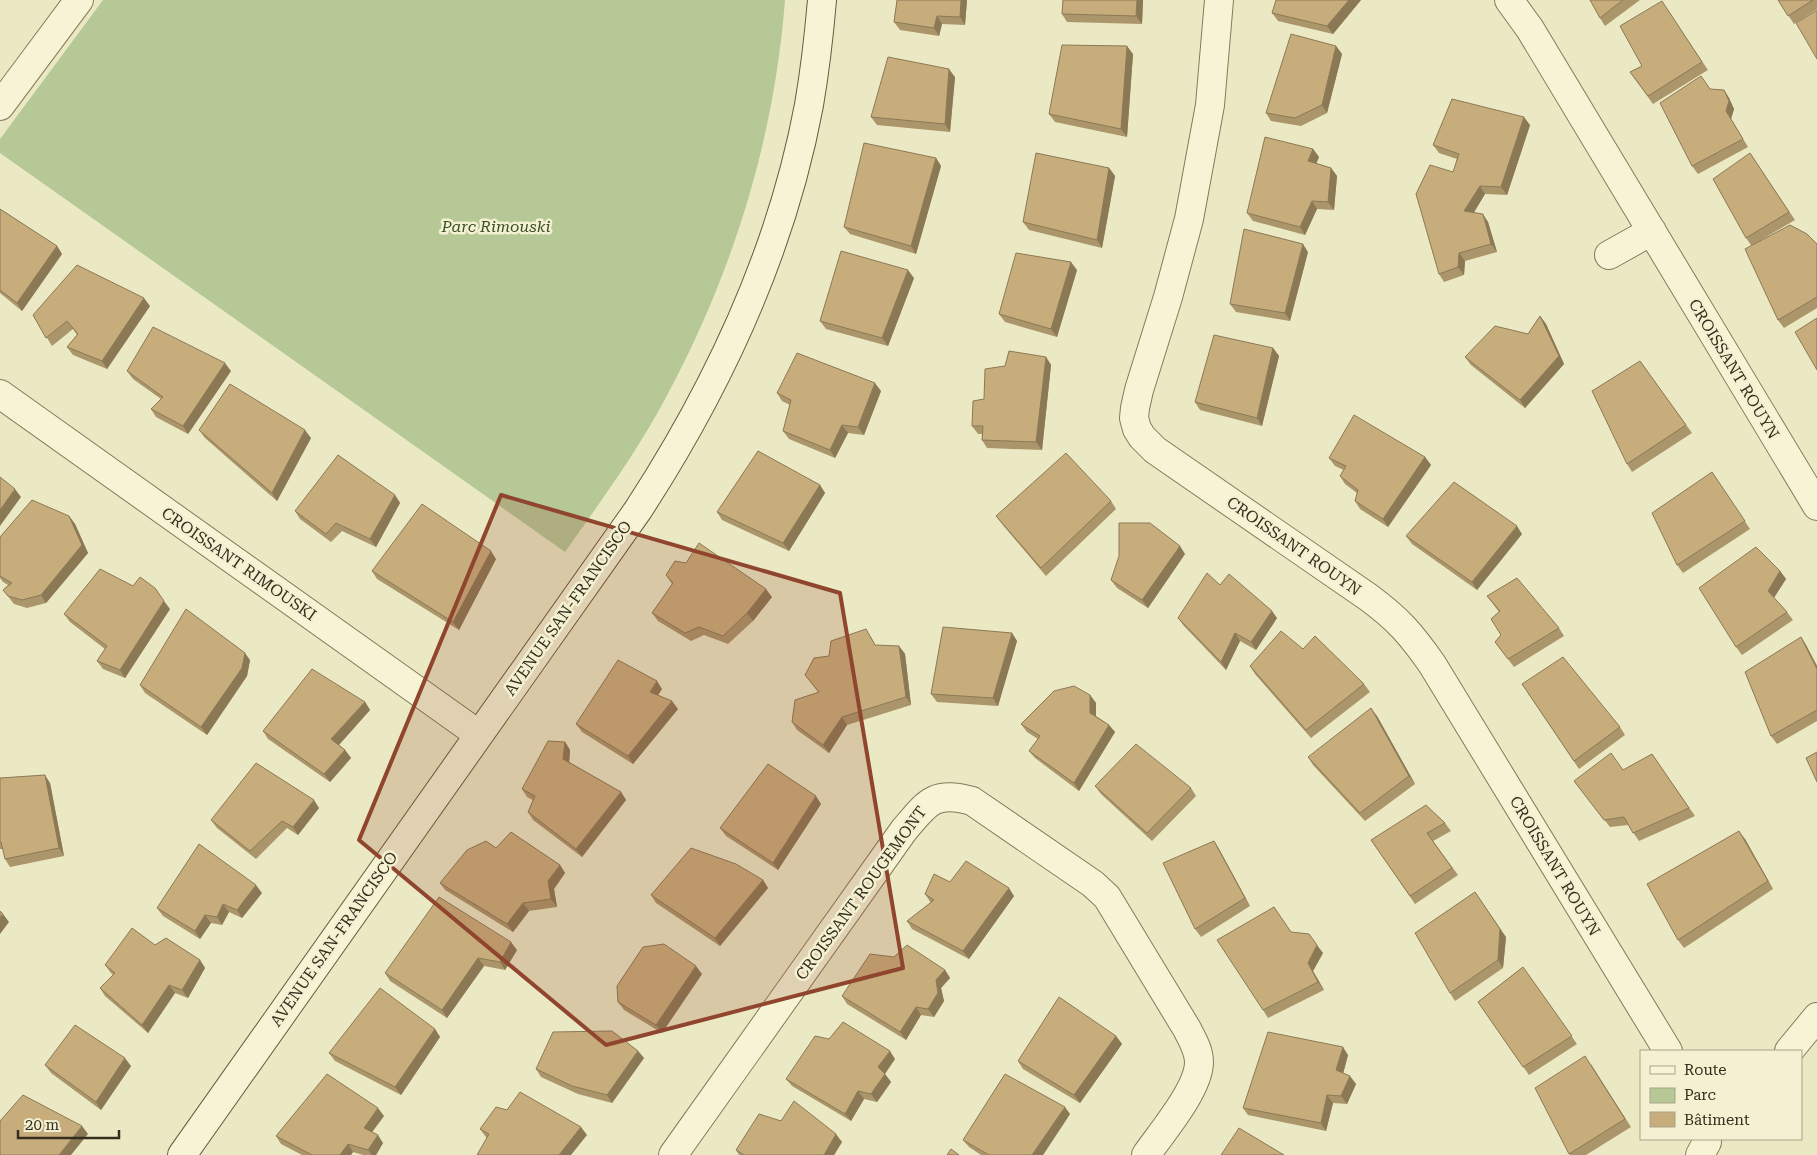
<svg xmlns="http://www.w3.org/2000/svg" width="1817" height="1155" font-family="'Roboto Serif',serif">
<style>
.green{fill:#b7c897}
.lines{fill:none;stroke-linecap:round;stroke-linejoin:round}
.street-casing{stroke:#847a5b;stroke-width:30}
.secondary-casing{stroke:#665b3e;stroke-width:30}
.street{stroke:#f6f4d5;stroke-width:28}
.secondary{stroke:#f6f4d5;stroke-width:28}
.wall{fill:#ab956a}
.shaded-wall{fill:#8b7956}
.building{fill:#c7ad7b;stroke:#8b7956}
.marked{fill:#8f452e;fill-opacity:0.2;stroke:#8f452e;stroke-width:4;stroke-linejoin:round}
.labels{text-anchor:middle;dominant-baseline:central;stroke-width:5;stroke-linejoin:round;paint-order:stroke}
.park-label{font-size:16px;font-style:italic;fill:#3b5026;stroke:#f3f1d2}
.street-label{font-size:16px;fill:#352e1e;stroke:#f3f1d2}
</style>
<rect width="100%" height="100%" fill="#ebe9c3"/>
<path class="green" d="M103 0H785C774 143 731 278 663 403 634 456 599 504 565 552L0 153V139Z"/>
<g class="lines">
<defs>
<path id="street" d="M1219 0 1210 105 1189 219 1168 297 1139 390 1135 408 1134 418 1137 429 1142 437 1155 450 1368 597C1398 619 1411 634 1432 664L1668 1051
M1509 0 1530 29 1817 506
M0 106 79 0
M1609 255 1652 231
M0 394 478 734
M1789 1051 1817 1017
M673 1155 904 830C927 803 934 790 972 801L1093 884 1107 897 1187 1029C1192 1039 1199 1050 1199 1062 1199 1089 1162 1132 1146 1155
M1700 1155 1707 1142"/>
<path id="secondary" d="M182 1155 638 510C718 387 782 250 809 105 815 70 819 35 822 0"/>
</defs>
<use href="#street" class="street-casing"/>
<use href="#secondary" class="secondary-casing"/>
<use href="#street" class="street"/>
<use href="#secondary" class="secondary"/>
</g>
<path class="wall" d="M897 0H967L965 25 942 24 939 36 900 30 894 22Z
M1063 0H1143L1142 24 1067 22 1062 14Z
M1361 0 1333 34 1278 21 1272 13Z
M1590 0H1640L1605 26 1600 18Z
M1778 0H1817V9L1794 24Z
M1667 9 1708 70 1653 104 1630 72 1642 66Z
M1336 46 1342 54 1327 113 1301 126 1271 121 1266 113Z
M1133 54 1127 137 1055 122 1049 114Z
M955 77 950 132 877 125 871 117Z
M1710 89 1724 90 1729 98 1734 109 1731 119 1748 147 1698 174 1692 166Z
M1530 125 1507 195 1485 194 1474 212 1488 222 1497 252 1465 261 1464 275 1444 282 1439 274 1453 172 1457 159 1439 153 1433 145Z
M1313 149 1319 157 1316 163 1331 168 1337 176 1334 210 1317 209 1305 235 1253 221 1247 213Z
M1750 153 1795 220 1761 240 1817 244V308L1784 328 1778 320 1751 245 1746 238Z
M936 158 941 166 916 254 850 234 844 227Z
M1109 168 1115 176 1102 248 1029 230 1023 222Z
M0 209 57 246 62 254 22 311 0 293Z
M1308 252 1290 321 1236 312 1230 304Z
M1077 270 1057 337 1005 322 999 314Z
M914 278 888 346 826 329 820 321Z
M150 306 107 369 73 355 67 347 77 335 73 329 52 346 33 315Z
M1540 316 1546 324 1564 364 1525 408 1471 365 1465 357 1528 334Z
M1273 348 1279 356 1262 426 1200 410 1195 402Z
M1046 357 1051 365 1042 450 987 448 982 440V434H978L972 426 984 399Z
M1640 361 1692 433 1632 472 1627 464Z
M127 371H231L188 434 156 417 151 409 161 399 133 379Z
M881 391 864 435 848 433 835 458 789 439 783 431 790 405 782 401 777 393Z
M199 430 311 438 277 501 205 438Z
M1425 457 1431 465 1388 527 1360 509 1355 501 1357 493 1345 484 1340 476 1344 470 1335 466 1329 458Z
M1712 472 1750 529 1683 573 1677 565Z
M820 485 825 493 789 551 722 520 717 512Z
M395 495 400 503 376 547 342 531 331 542 300 519 295 511Z
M1111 501 1116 509 1046 576 1002 524 996 516Z
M69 516 75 524 88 553 46 603 27 608 14 604 3 590 8 585 3 582 0 578V537Z
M1522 534 1477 590 1412 544 1406 536Z
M1185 554 1148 608 1117 588 1111 580Z
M496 559 459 630 377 579 372 571Z
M1780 571 1786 579 1774 598 1787 612 1793 620 1742 655 1736 647Z
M666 575 772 597 753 621 728 644 704 635 691 641 658 621 652 613 672 584Z
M1220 585 1277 618 1256 650 1240 641 1226 670 1184 626 1178 618Z
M1487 596 1559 628 1564 636 1514 667 1495 642 1501 635 1499 612Z
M170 609 125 678 103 669 97 661 105 649 70 622 64 614Z
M1012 633 1017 641 998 706 937 702 931 694Z
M871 637 876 646H899L905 654 911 705 847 725 829 753 797 730 792 722 818 692 805 675 829 656Z
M1801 637 1806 645 1817 666V721L1777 744 1771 736Z
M1303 649 1364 684 1370 692 1311 738 1255 674 1250 666Z
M250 660 247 676 207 735 145 693 140 685Z
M1522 684 1620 727 1625 735 1579 769Z
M662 689 658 695 678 709 633 764 582 732 576 724Z
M1090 695 1096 703V716L1109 725 1115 732 1079 791 1035 758 1029 751 1038 739 1027 732 1021 724Z
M365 702 370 710 339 745 345 750 351 758 330 782 268 739 263 731Z
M1377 716 1415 784 1365 821 1313 765 1308 757Z
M565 742 570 750 569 762 621 792 626 800 582 857 533 820 528 812 533 800 527 797 522 789Z
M1652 754 1695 816 1639 841 1628 825 1610 827 1574 781 1623 770Z
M0 778 50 783 64 856 10 867 5 859 3 849H0Z
M1095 786 1191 788 1196 796 1152 841 1101 794Z
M821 804 778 870 726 836 720 828Z
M319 808 298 835 287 828 256 859 217 828 211 820Z
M1445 823 1451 831 1433 841 1458 875 1415 904 1371 840Z
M1745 839 1773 889 1684 948 1678 940Z
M1214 841 1219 849 1250 906 1201 937 1195 929Z
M496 848 560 865 565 873 554 889 557 907 529 911 513 932 445 890 440 883Z
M763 880 768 888 720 946 656 903 651 895Z
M950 882 1014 896 969 959 912 929 907 921 931 903 925 894Z
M262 893 242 918 229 912 222 925 211 923 200 939 163 916 157 908Z
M1291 932 1323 953 1313 971 1324 990 1268 1018 1263 1010Z
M1506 937 1503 968 1455 1001 1450 993Z
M155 945 200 960 205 968 188 998 175 993 148 1033 105 996 100 988 113 975 111 973 105 965Z
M517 950 505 970 484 966 447 1018 390 981 385 973Z
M1523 967 1577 1044 1529 1075 1478 1002Z
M945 970 950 978 941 988 944 1001 934 1017 921 1015 906 1040 847 1004 842 996Z
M702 974 662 1033 624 1010 618 1002Z
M435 1029 440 1037 401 1095 335 1061 329 1053Z
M1116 1036 1122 1044 1080 1103 1023 1069 1018 1061Z
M638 1051 644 1058 612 1103 578 1094 541 1077 536 1069Z
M1348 1055 1343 1073 1356 1084 1347 1104 1333 1103 1326 1131 1248 1115 1243 1108Z
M895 1059 885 1074 891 1082 877 1102 864 1099 851 1121 792 1086 786 1079Z
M1591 1064 1631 1127 1586 1155H1570L1569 1154Z
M45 1065 131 1066 101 1110 51 1073Z
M507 1110 587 1135 487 1138 486 1137 480 1129Z
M1070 1114 1043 1155H981L969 1147 963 1140Z
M384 1116 372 1132 383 1143 376 1155H363L353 1152 351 1155H302L281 1144 276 1136Z
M781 1121 842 1142 834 1155H739L736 1150Z"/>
<path class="shaded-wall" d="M961 0H967L965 25 960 17Z
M1137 0H1143L1142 24 1136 16Z
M1349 0H1361L1333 34 1327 26Z
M937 16 942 24 939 36 934 28Z
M1127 46 1133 54 1127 137 1121 129Z
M1336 46 1342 54 1327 113 1322 105Z
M949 69 955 77 950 132 945 124Z
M1724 90 1729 98 1734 109 1731 119 1748 147 1726 111Z
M1524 117 1530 125 1507 195 1501 187Z
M1313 149 1319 157 1314 169 1308 161Z
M936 158 941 166 916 254 911 246Z
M1109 168 1115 176 1102 248 1097 240Z
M1331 168 1337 176 1334 210 1328 202Z
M1480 186 1485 194 1470 219 1464 211Z
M1312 201 1317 209 1305 235 1300 227Z
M1483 214 1488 222 1497 252 1491 244Z
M1303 244 1308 252 1290 321 1285 313Z
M57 246 62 254 22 311 17 303Z
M1459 253 1465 261 1464 275 1458 267Z
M1071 262 1077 270 1057 337 1051 329Z
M908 270 914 278 888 346 882 338Z
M144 298 150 306 107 369 102 361Z
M1540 316 1546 324 1564 364 1525 408 1520 400Z
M1273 348 1279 356 1262 426 1257 418Z
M1046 357 1051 365 1042 450 1036 442Z
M225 363 231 371 188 434 183 426Z
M875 383 881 391 864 435 858 427Z
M842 425 848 433 835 458 830 450Z
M305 430 311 438 277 501 272 493Z
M1425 457 1431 465 1388 527 1383 519Z
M820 485 825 493 789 551 783 543Z
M15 489 21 497 0 526V510Z
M395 495 400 503 376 547 370 539Z
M69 516 75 524 88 553 46 603 41 595Z
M1517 526 1522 534 1477 590 1472 582Z
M1180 546 1185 554 1148 608 1142 600Z
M491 551 496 559 459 630 453 622Z
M1780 571 1786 579 1773 599 1768 591Z
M766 589 772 597 753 621 747 613Z
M164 601 170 609 125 678 120 670Z
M1272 611 1277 618 1256 650 1251 642Z
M1012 633 1017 641 998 706 993 698Z
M1235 633 1240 641 1226 670 1221 662Z
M1801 637 1806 645 1817 666V669Z
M899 646 905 654 911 705 906 697Z
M245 653 250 660 247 676 207 735 201 727Z
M657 681 662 689 655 700 650 692Z
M1090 695 1096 703V720L1090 713Z
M672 701 678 709 633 764 628 756Z
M365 702 370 710 337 747 331 739Z
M1371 708 1377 716 1415 784 1409 776Z
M842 717 847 725 829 753 823 745Z
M1109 725 1115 732 1079 791 1074 783Z
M565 742 570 750 569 767 563 759Z
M345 750 351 758 330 782 324 774Z
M45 775 50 783 64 856 59 848Z
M621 792 626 800 582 857 576 849Z
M816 796 821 804 778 870 773 863Z
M314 800 319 808 298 835 293 827Z
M1739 831 1745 839 1773 889 1768 881Z
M1214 841 1219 849 1250 906 1245 898Z
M560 865 565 873 554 889 557 907 551 899 548 881Z
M763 880 768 888 720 946 715 938Z
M256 885 262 893 242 918 237 910Z
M1009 888 1014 896 969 959 963 951Z
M1475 892 1506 937 1503 968 1498 960Z
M523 903 529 911 513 932 507 924Z
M223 904 229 912 222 925 217 917Z
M3 914 9 922 0 934V918Z
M205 915 211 923 200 939 195 931Z
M511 942 517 950 505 970 500 962Z
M1317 945 1323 953 1313 971 1324 990 1318 982 1308 963Z
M478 958 484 966 447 1018 442 1010Z
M200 960 205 968 188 998 182 990Z
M696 966 702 974 662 1033 656 1025Z
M945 970 950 978 941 988 944 1001 934 1017 928 1009 936 980Z
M169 985 175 993 148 1033 142 1025Z
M916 1007 921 1015 906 1040 900 1032Z
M435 1029 440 1037 401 1095 395 1087Z
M1116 1036 1122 1044 1080 1103 1074 1095Z
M1343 1047 1348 1055 1342 1078 1336 1070Z
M638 1051 644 1058 612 1103 607 1095Z
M890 1051 895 1059 884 1075 878 1067Z
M125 1058 131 1066 101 1110 96 1102Z
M885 1074 891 1082 877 1102 871 1094Z
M1350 1076 1356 1084 1347 1104 1341 1096Z
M858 1091 864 1099 851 1121 845 1114Z
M1327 1095 1333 1103 1326 1131 1321 1123Z
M1065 1107 1070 1114 1043 1155H1032Z
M378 1108 384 1116 369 1136 364 1128Z
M82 1126 88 1134 71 1155H59Z
M581 1127 587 1135 571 1155H559Z
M836 1134 842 1142 834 1155H824Z
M378 1135 383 1143 376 1155H372L368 1150Z
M348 1144 353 1152 351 1155H340Z"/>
<path class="building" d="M897 0H961L960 17 937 16 934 28 894 22Z
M1063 0H1137L1136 16 1062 14Z
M1276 0H1349L1327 26 1272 13Z
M1590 0H1623L1600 18Z
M1778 0H1813L1788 16Z
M1662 1 1702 62 1648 96 1630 72 1642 66 1620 26Z
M1817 10V59L1796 23Z
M1291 34 1336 46 1322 105 1295 118 1266 113Z
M1062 45 1127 46 1121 129 1049 114Z
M888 57 949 69 945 124 871 117Z
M1701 76 1710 89 1724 90 1729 101 1726 111 1743 139 1692 166 1660 103Z
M1452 99 1524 117 1501 187 1480 186 1464 211 1483 214 1491 244 1459 253 1458 267 1439 274 1416 194 1430 165 1453 172 1459 154 1433 145Z
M1265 137 1313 149 1308 161 1331 168 1328 202 1312 201 1300 227 1247 213Z
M864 143 936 158 911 246 844 227Z
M1036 153 1109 168 1097 240 1023 222Z
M1750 153 1789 212 1746 238 1713 179Z
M0 209 57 246 17 303 0 290Z
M1790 225 1807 234 1817 244V297L1778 320 1745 249Z
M1244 229 1303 244 1285 313 1230 304Z
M841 251 908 270 882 338 820 321Z
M1016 253 1071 262 1051 329 999 314Z
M77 265 144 298 102 361 67 347 78 334 67 321 46 338 33 315Z
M1540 316 1559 356 1520 400 1465 357 1495 326 1528 334Z
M1817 318V370L1795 332Z
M153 327 225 363 183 426 151 409 163 397 127 371Z
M1214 335 1273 348 1257 418 1195 402Z
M1009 351 1046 357 1036 442 982 440 983 426H972L973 401 984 399 985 369 1005 366Z
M797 353 875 383 858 427 842 425 830 450 783 431 791 400 777 393Z
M1640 361 1686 425 1627 464 1592 391Z
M230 384 305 430 272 493 199 430Z
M1354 415 1425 457 1383 519 1355 501 1358 490 1340 476 1346 466 1329 458Z
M758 451 820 485 783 543 717 512Z
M1066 453 1111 501 1041 568 996 516Z
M338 455 395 495 370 539 336 523 326 534 295 511Z
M1712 472 1745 521 1677 565 1652 513Z
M0 477 15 489 0 510Z
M1454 482 1517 526 1472 582 1406 536Z
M32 500 69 516 82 545 41 595 22 600 8 596 3 590 12 583 0 576V537Z
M422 504 491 551 453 622 372 571Z
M1119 523H1150L1180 546 1142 600 1111 580 1119 556Z
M699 543 766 589 747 613 723 636 699 627 685 633 652 613 673 583 666 575 675 561 686 563Z
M1756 547 1780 571 1768 591 1787 612 1736 647 1699 588Z
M100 569 133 586 140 577 155 588 164 601 120 670 97 661 107 646 64 614Z
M1207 573 1220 585 1229 574 1272 611 1251 642 1235 633 1221 662 1178 618Z
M1517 578 1559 628 1508 659 1495 642 1501 635 1491 619 1500 611 1487 596Z
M186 609 245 653 242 668 201 727 140 685Z
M943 627 1012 633 993 698 931 694Z
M866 629 875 645 899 646 906 697 842 717 823 745 792 722 795 700 819 692 805 675 814 658 829 656 831 641Z
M1281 631 1303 649 1315 636 1364 684 1306 730 1250 666Z
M1801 637 1817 669V710L1771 736 1745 672Z
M1563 657 1620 727 1574 761 1522 684Z
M618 660 657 681 650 692 672 701 628 756 576 724Z
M312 669 365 702 331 739 345 750 324 774 263 731Z
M1074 686 1090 695V713L1109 725 1074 783 1029 751 1040 736 1021 724 1054 691Z
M1371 708 1409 776 1360 813 1308 757Z
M548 741 565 742 563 759 621 792 576 849 528 812 535 796 522 789Z
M1136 744 1191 788 1147 833 1095 786Z
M1817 752V782L1806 758Z
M1611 753 1623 770 1652 754 1689 808 1633 833 1624 817 1604 820 1574 781Z
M256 763 314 800 293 827 282 821 250 851 211 820Z
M768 764 816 796 773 863 720 828Z
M45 775 59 848 5 859 1 842H0V778Z
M1426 805 1445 823 1427 833 1452 868 1410 896 1371 840Z
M1739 831 1768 881 1678 940 1647 884Z
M511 832 560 865 548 881 551 899 523 903 507 924 440 883 467 850 486 841 496 848Z
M1214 841 1245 898 1195 929 1163 863Z
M199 844 256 885 237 910 223 904 217 917 205 915 195 931 157 908Z
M691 848 736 864 763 880 715 938 651 895Z
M966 861 1009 888 963 951 907 921 934 900 925 894 934 874 950 882Z
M1475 892 1500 929 1498 960 1450 993 1415 933Z
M439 897 511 942 500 962 478 958 442 1010 385 973Z
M1274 907 1291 932 1309 934 1317 945 1308 963 1318 982 1263 1010 1217 940Z
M0 911 3 914 0 918Z
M132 928 155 945 166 938 200 960 182 990 169 985 142 1025 100 988 115 973 105 965Z
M664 944 696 966 656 1025 618 1002 617 986 643 947Z
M907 945 945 970 936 980 938 993 928 1009 916 1007 900 1032 842 996 870 954 894 957Z
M1523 967 1572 1036 1523 1067 1478 1002Z
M380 988 435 1029 395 1087 329 1053Z
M1059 997 1116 1036 1074 1095 1018 1061Z
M843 1022 890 1051 878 1067 885 1074 871 1094 858 1091 845 1114 786 1079 815 1036 829 1039Z
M75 1025 125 1058 96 1102 45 1065Z
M612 1031 638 1051 607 1095 572 1086 536 1069 553 1032Z
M1268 1032 1343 1047 1336 1070 1350 1076 1341 1096 1327 1095 1321 1123 1243 1108Z
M1585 1056 1625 1119 1569 1154 1535 1088Z
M327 1074 378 1108 364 1128 378 1135 368 1150 348 1144 340 1155H312L276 1136Z
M1005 1074 1065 1107 1032 1155H989L963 1140Z
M520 1092 581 1127 559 1155H477L489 1134 480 1129 496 1107 507 1110Z
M23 1095 82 1126 59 1155H0V1121Z
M794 1101 836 1134 824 1155H744L736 1150 759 1114 781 1121Z
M1239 1128 1284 1155H1221Z
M951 1149 959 1155H947Z"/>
<path class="marked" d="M501 495 840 593 903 968 606 1045 359 840Z"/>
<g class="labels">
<g class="park-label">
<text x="496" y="226">Parc Rimouski</text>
</g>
<g class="street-label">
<text transform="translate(1734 369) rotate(59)">CROISSANT ROUYN</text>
<text transform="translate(1294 546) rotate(35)">CROISSANT ROUYN</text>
<text transform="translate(239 564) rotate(35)">CROISSANT RIMOUSKI</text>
<text transform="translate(568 608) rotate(-55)">AVENUE SAN-FRANCISCO</text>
<text transform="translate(1555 866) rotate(59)">CROISSANT ROUYN</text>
<text transform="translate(861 893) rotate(-54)">CROISSANT ROUGEMONT</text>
<text transform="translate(334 939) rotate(-55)">AVENUE SAN-FRANCISCO</text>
</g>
</g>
<rect x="1640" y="1050" width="162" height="90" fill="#f3f1d2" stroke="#a7a38a"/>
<rect x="1650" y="1066" width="25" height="8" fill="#f6f4d5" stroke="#a7a38a"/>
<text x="1684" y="1075" font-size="15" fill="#352e1e">Route</text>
<rect x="1650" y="1088" width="25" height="15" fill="#b7c897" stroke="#a7a38a"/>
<text x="1684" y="1100" font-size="15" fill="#352e1e">Parc</text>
<rect x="1650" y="1112" width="25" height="15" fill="#c7ad7b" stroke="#a7a38a"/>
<text x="1684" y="1125" font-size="15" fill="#352e1e">Bâtiment</text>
<path d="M18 1130v8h101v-8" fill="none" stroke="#352e1e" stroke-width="2.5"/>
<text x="25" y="1130" font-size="15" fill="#352e1e" stroke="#f3f1d2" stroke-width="4" paint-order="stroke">20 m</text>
</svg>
